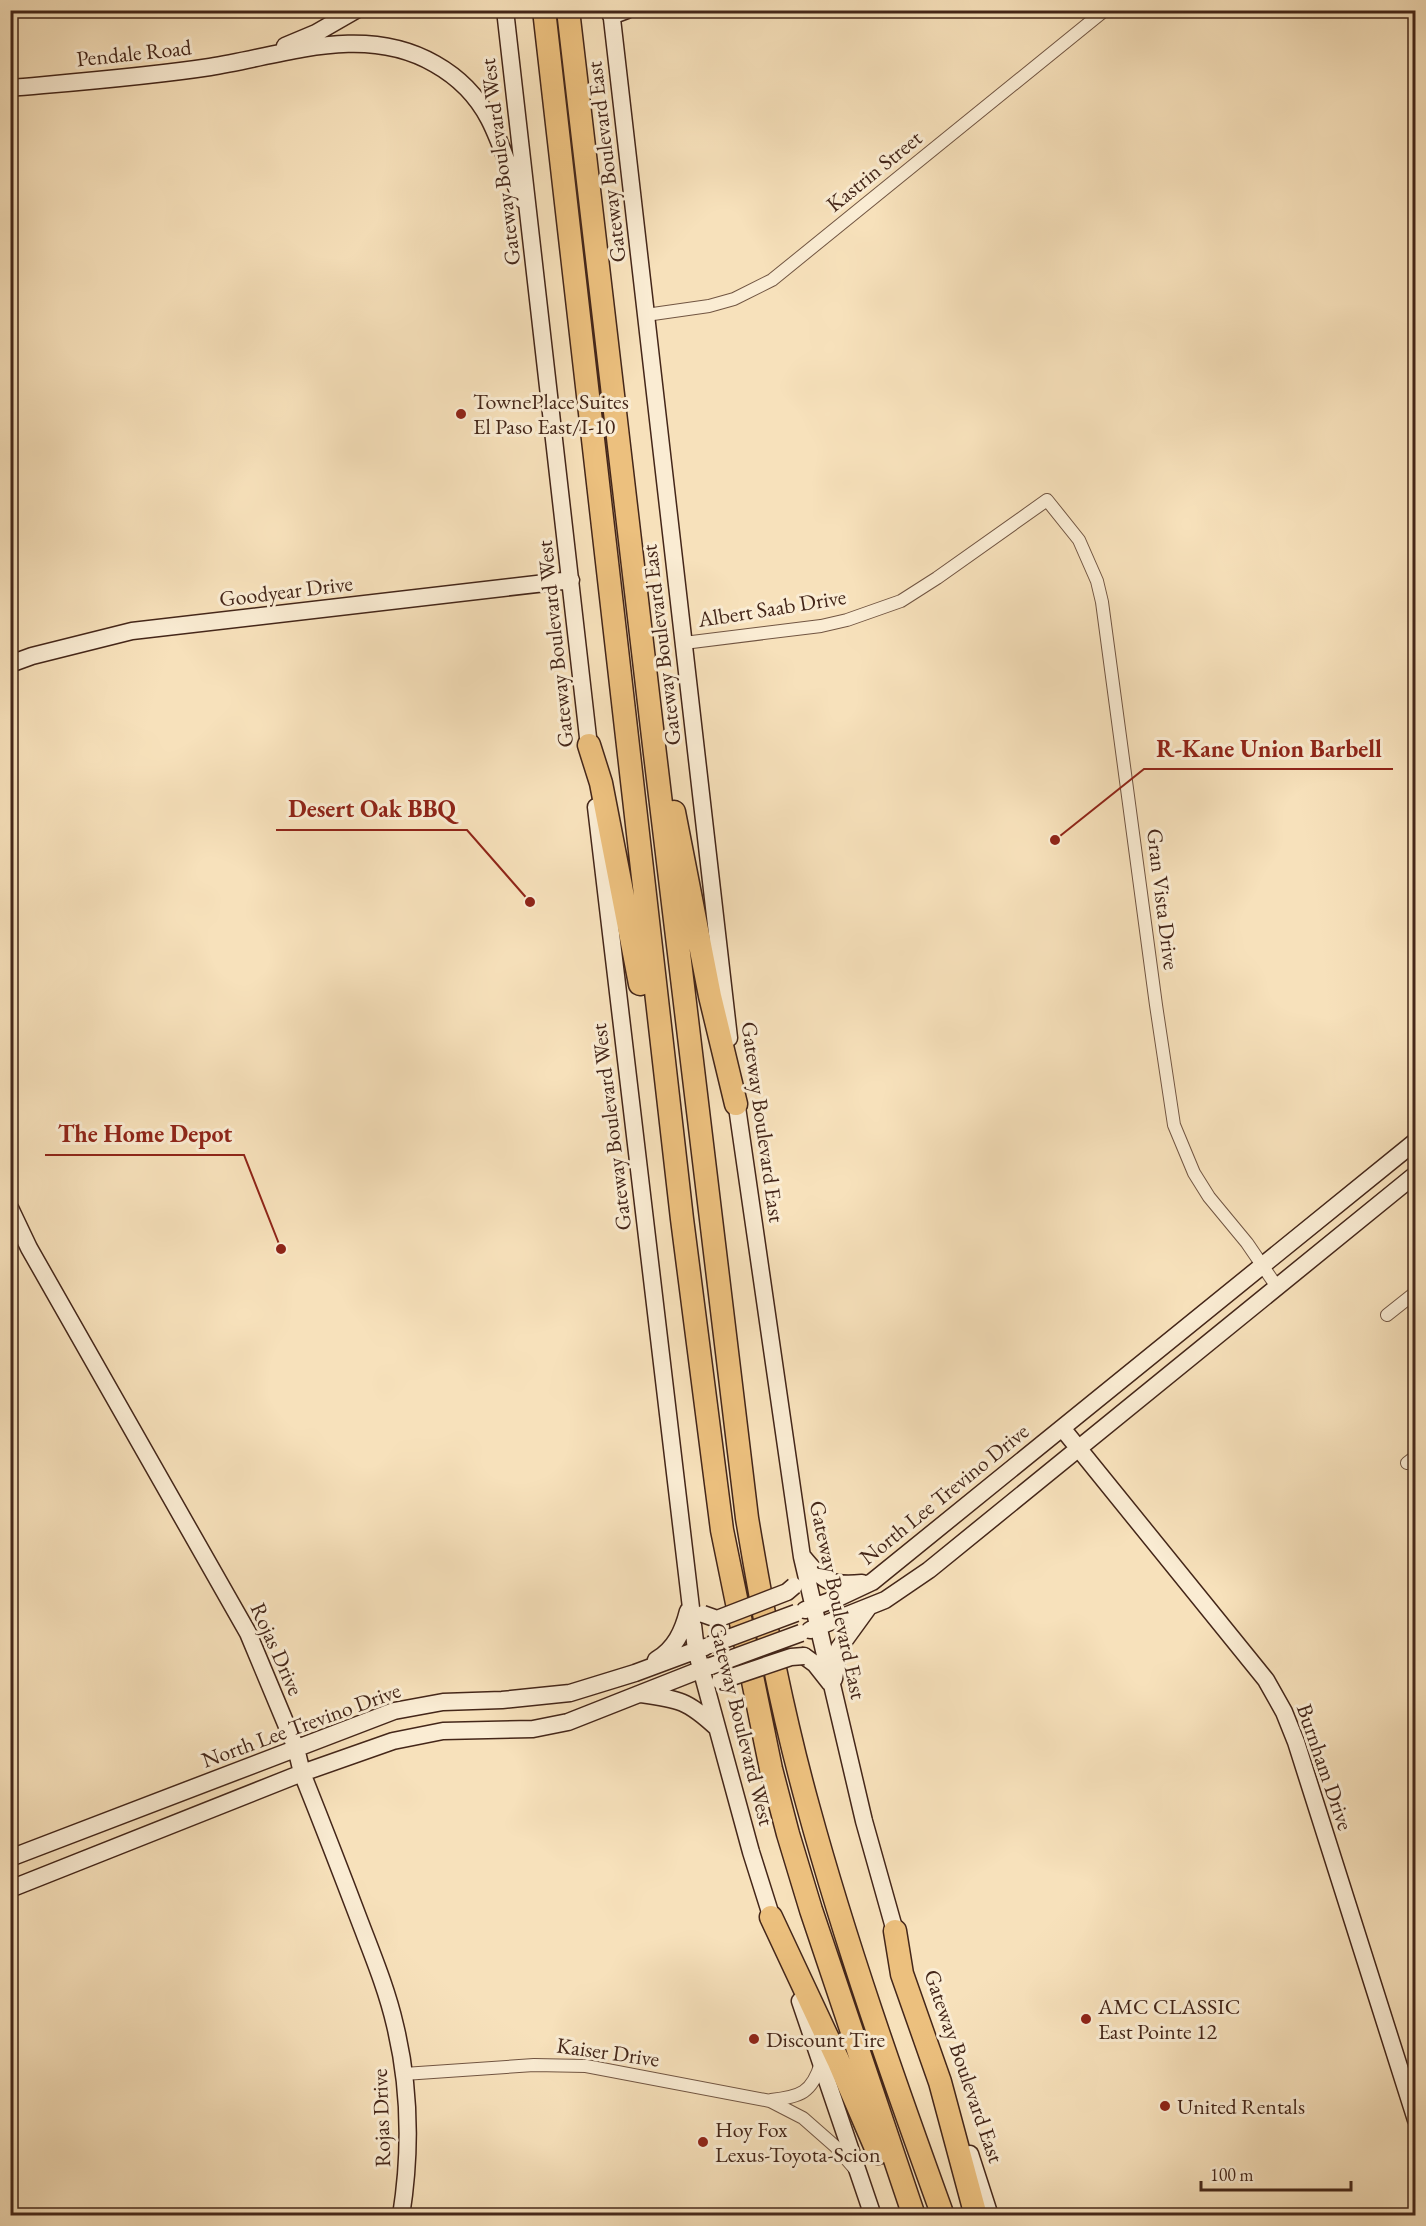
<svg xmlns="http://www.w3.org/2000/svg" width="1426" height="2226" font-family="'EB Garamond',serif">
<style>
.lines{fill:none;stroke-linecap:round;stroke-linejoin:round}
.street-casing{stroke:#715542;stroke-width:14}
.secondary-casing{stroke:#442619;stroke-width:19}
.highway-casing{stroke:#442619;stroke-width:25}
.street{stroke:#faecd3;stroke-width:12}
.secondary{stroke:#faecd3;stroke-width:16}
.highway{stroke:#ecc07e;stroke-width:22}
.secondary-bridge-casing{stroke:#442619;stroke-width:19;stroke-linecap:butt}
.secondary-bridge{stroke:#faecd3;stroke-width:16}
.poi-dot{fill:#8f2418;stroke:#faecd3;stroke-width:2}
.labels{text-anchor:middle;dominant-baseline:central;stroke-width:6;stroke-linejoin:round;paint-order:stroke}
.street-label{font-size:22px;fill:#442619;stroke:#faecd3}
.poi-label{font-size:22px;fill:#442619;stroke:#faecd3;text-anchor:start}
.leader{fill:none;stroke:#8f2418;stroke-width:2}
.callout-dot{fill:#8f2418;stroke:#faecd3;stroke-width:2}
.callout-label{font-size:24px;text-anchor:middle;font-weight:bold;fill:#8f2418;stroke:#faecd3;stroke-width:6;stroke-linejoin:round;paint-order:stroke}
</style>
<rect width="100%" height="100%" fill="#f7e1bb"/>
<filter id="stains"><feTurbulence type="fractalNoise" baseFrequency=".00333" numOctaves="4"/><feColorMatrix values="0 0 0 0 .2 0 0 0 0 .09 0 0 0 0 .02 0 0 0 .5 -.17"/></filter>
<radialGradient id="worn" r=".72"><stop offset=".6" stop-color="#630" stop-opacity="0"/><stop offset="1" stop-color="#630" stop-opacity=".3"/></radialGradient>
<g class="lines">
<defs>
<path id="street" d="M646 315 709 306 734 299 772 280 1105 10
M684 643 821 626 847 620 901 601 937 578 1047 500 1079 540 1097 581 1102 602 1156 1005 1174 1125 1194 1173 1209 1197 1247 1243 1277 1287
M1387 1315 1416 1292
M1407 1463 1416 1456
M404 2074 534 2065 586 2066 770 2101 803 2118 836 2147 854 2168
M771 2100C800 2097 812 2093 821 2063"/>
<path id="secondary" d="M505 10 590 755
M611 10 729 1038
M611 16 627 10
M285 46 316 33 356 10
M10 88C77 82 144 77 210 67 285 55 364 23 435 64 458 77 477 96 489 119 502 144 510 173 521 199
M10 664 32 656 132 631 571 580
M596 807 696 1650 751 1852 775 1928
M735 1093 802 1557 864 1821 898 1942
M10 1208 29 1248 248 1633 296 1748 302 1773C322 1823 341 1872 360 1922 373 1956 387 1990 395 2025 410 2087 411 2153 401 2216
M1062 1428 1266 1680 1284 1712 1296 1742 1416 2120
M803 1557C823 1582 831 1586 862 1583
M805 1610 838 1598 872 1582 1416 1141
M810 1630 885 1600 929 1570 1416 1174
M804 1656 815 1664 830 1683
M656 1660C675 1649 683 1631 688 1611
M834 1679 839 1648 868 1608
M641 1694C679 1699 688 1701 716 1727
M10 1858 394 1711 443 1702 502 1700 570 1693 635 1673 705 1647
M10 1889 302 1773 393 1741 443 1731 533 1729 568 1722 710 1666
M800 2001 873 2216
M970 2154 990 2216"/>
<path id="highway" d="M544 10 682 1219 722 1530 771 1769 788 1834 811 1910 914 2216
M568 10 655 754 747 1518C763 1615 782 1712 808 1806 846 1945 894 2081 943 2216
M589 745 601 783 640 984
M674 812 710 996 736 1104
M771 1917 838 2060 878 2153
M895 1931 902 1974 940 2082 976 2216"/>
</defs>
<use href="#street" class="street-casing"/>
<use href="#secondary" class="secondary-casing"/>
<use href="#highway" class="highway-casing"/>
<use href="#street" class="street"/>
<use href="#secondary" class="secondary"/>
<use href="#highway" class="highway"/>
<defs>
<path id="secondary-bridge" d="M703 1614 717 1619 787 1592 794 1586
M710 1645 796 1613
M711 1666 801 1633
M720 1681 791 1657 804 1656"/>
</defs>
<use href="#secondary-bridge" class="secondary-bridge-casing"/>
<use href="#secondary-bridge" class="secondary-bridge"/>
</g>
<g class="poi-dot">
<circle cx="461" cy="414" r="6"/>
<circle cx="1086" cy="2019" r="6"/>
<circle cx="754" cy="2039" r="6"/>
<circle cx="1165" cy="2106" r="6"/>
<circle cx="703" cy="2142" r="6"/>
</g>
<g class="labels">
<g class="street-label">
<text transform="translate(134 53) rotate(-6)">Pendale Road</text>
<text transform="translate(500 162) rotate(-97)">Gateway Boulevard West</text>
<text transform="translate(606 162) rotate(-97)">Gateway Boulevard East</text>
<text transform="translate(874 171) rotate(-39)">Kastrin Street</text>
<text transform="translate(286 591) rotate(-7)">Goodyear Drive</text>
<text transform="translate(772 608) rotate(-9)">Albert Saab Drive</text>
<text transform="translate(555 644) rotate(-96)">Gateway Boulevard West</text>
<text transform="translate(661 645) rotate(-97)">Gateway Boulevard East</text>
<text transform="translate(1163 899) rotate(83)">Gran Vista Drive</text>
<text transform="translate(763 1122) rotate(82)">Gateway Boulevard East</text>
<text transform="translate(611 1127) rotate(-97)">Gateway Boulevard West</text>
<text transform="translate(944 1494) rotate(-39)">North Lee Trevino Drive</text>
<text transform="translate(838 1600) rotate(78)">Gateway Boulevard East</text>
<text transform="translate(277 1649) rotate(66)">Rojas Drive</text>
<text transform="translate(742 1724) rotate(76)">Gateway Boulevard West</text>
<text transform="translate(301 1725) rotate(-20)">North Lee Trevino Drive</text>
<text transform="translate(1325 1767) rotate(71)">Burnham Drive</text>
<text transform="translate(608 2052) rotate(8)">Kaiser Drive</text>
<text transform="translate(964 2066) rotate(71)">Gateway Boulevard East</text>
<text transform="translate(381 2118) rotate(-92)">Rojas Drive</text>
</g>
<g class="poi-label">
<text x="473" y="401">TownePlace Suites<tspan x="473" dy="25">El Paso East/I-10</tspan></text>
<text x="1098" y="2006">AMC CLASSIC<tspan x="1098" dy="25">East Pointe 12</tspan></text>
<text x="766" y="2039">Discount Tire</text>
<text x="1177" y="2106">United Rentals</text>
<text x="715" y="2129">Hoy Fox<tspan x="715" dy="25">Lexus-Toyota-Scion</tspan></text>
</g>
</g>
<path class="leader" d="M1055 840L1144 769H1393M530 902L467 830H276M281 1249L244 1155H45"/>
<g class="callout-dot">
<circle cx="1055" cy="840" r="6"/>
<circle cx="530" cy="902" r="6"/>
<circle cx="281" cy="1249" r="6"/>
</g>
<g class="callout-label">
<text x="1269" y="757">R-Kane Union Barbell</text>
<text x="372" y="817">Desert Oak BBQ</text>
<text x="145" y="1142">The Home Depot</text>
</g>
<rect width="1426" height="2226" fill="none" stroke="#f7e1bb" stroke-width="36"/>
<rect x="12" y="12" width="1402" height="2202" fill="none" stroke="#442619" stroke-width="3"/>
<rect x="18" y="18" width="1390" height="2190" fill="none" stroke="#442619" stroke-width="1.5"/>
<path d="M1201 2181v9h150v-9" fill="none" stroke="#442619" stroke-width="3"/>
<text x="1210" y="2181" font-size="18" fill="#442619" stroke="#faecd3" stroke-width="4.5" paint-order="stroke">100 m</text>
<rect width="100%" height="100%" filter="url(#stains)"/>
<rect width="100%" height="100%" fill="url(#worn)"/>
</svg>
